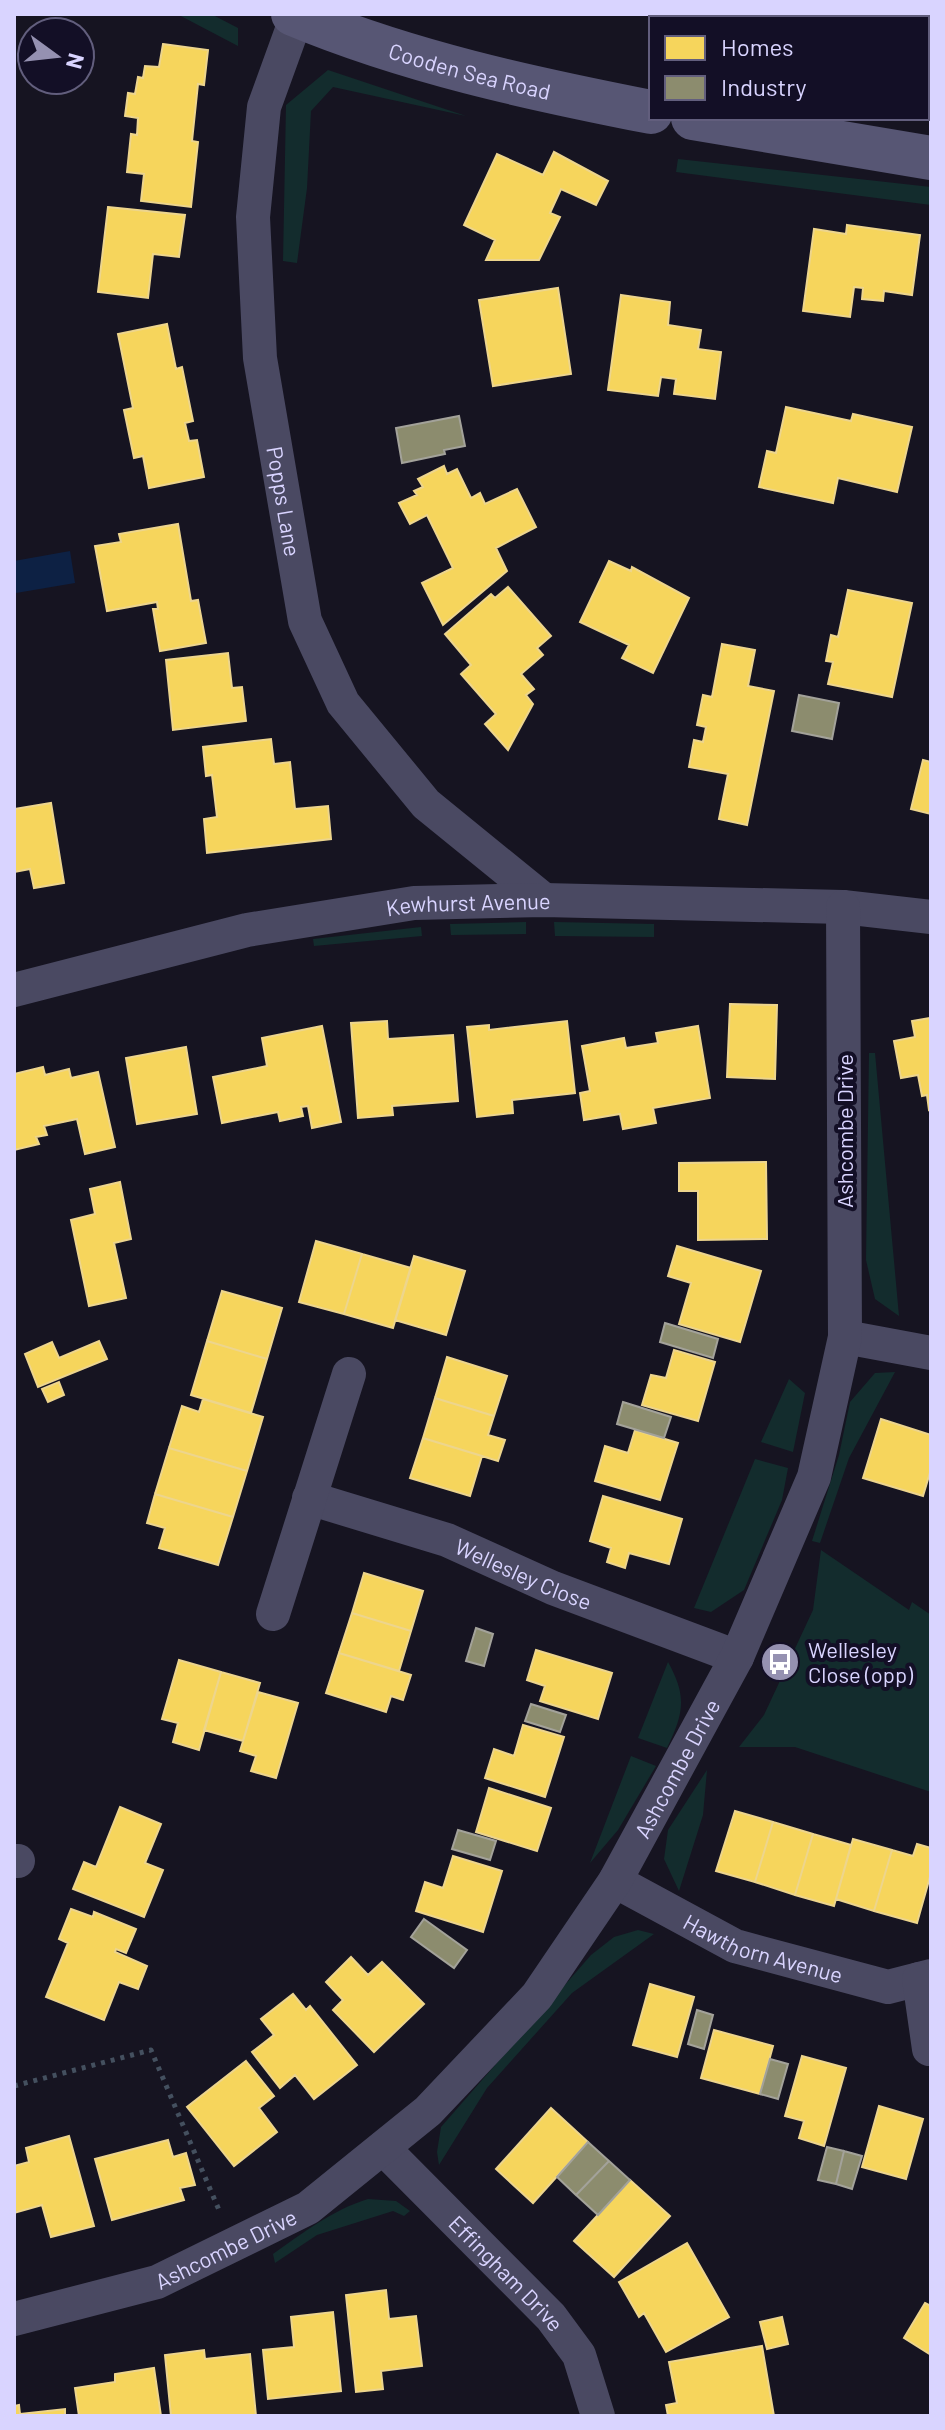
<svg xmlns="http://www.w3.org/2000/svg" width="945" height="2430" font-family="Barlow,sans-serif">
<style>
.green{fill:#132c2d}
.water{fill:#0d2144}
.homes{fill:#f6d55c;stroke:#edd58d;stroke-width:2}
.industry{fill:#8c8c6e;stroke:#a3a29a;stroke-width:2}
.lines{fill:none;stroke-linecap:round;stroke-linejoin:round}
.path{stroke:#44505f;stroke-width:5;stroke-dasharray:4 6;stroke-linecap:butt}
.street{stroke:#4a4962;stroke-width:34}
.secondary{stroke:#575674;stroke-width:44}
.labels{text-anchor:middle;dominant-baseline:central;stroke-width:8;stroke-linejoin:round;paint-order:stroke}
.street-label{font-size:22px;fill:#d9d4ff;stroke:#130f26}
.poi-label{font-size:22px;fill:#d9d4ff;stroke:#130f26;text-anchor:start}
</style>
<rect width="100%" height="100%" fill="#161421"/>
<path class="green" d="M177 14H211L238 28V46Z
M328 70 466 116 333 87 311 111 307 188 297 263 283 261 286 105Z
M678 159 931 187V205L676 172Z
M526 922V934L451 935 450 924Z
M554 922 654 924V937L555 936Z
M421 927 422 936 314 946 313 939Z
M869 1053H875L899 1316 875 1299 866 1260Z
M895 1372 849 1458 820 1543 812 1541 839 1455 850 1402 875 1373Z
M789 1379 805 1393 793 1452 761 1442Z
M755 1459 788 1468 782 1500 744 1590 711 1612 694 1608Z
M821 1550 909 1610 912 1602 931 1615V1792L795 1747H739L764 1715 813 1610Z
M668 1662C687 1696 684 1713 667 1748L638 1738Z
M631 1756 656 1766 618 1830 590 1863Z
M707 1770 703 1815 679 1891 664 1859 668 1830Z
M638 1930 654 1934 572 1993 487 2088 439 2165 437 2152 441 2127 591 1955 614 1937Z
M368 2199 396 2201 410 2211 404 2216 393 2211 317 2235 275 2263 273 2254C303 2233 332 2210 368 2199Z"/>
<path class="water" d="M70 551 75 583 16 593 14 561Z"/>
<path class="homes" d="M821 14H925L924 18H820Z
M163 44 208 50 204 85 198 84 192 141 198 142 191 207 141 201 144 174 127 172 131 134 137 135 138 118 125 116 128 93 135 94 138 77 143 78 145 66 159 67Z
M554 152 608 181 596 205 561 189 550 213 560 217 539 260H486L495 240 464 225 497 154 543 175Z
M108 207 185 215 179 257 153 254 148 298 98 292Z
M847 225 920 235 912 295 884 291 883 301 862 299 863 288 854 287 850 317 803 311 814 229 846 234Z
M558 288 571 374 493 386 479 300Z
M621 295 670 302 668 325 701 330 698 349 721 352 715 399 674 394 676 379 661 377 658 396 608 390Z
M167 324 176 369 182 367 193 421 185 423 189 441 197 440 204 477 149 488 143 456 134 458 124 410 133 408 118 334Z
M786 407 851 421 853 414 912 427 897 492 838 478 833 503 759 487 767 451 776 453Z
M444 466 447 474 457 469 471 498 480 493 485 504 517 489 536 527 496 548 507 571 443 625 422 583 453 568 427 515 410 524 399 503 417 495 414 491 423 487 418 479Z
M178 524 191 601 198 600 206 643 160 651 153 609H158L157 602 107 611 95 546 121 542 119 534Z
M609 561 631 571 632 567 689 598 653 673 622 658 629 645 580 622Z
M508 587 551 636 537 648 543 655 521 674 534 689 526 695 533 704 508 750 485 724 496 714 461 674 471 665 445 634 491 594 495 598Z
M848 590 912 603 892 697 828 684 833 662 826 661 831 635 838 637Z
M722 644 755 650 748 686 774 691 747 825 719 819 728 774 689 767 694 740 703 742 706 727 697 725 703 695 712 697Z
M228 653 232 688 242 687 246 721 173 730 166 660Z
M271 739 274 764 290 762 295 809 328 806 331 839 207 853 204 819 217 817 212 775 206 776 203 747Z
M923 760 931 762V814L911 809Z
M51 803 64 883 34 888 30 869 14 872V809Z
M730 1004 777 1005 775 1079 727 1077Z
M930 1018 931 1109 929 1110 927 1095 922 1096 918 1075 901 1078 894 1041 915 1037 912 1021Z
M387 1021 388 1039 453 1035 458 1101 392 1106 393 1115 358 1118 351 1023Z
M567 1021 575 1093 512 1100 513 1113 477 1117 467 1027 489 1025V1030Z
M322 1026 341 1122 312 1128 308 1106 301 1107 303 1116 280 1121 278 1112 222 1123 213 1077 267 1066 262 1038Z
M698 1026 710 1098 653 1108 656 1123 623 1129 620 1114 584 1120 580 1093 590 1091 582 1046 624 1038 626 1048 658 1043 656 1033Z
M186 1047 197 1114 137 1124 126 1058Z
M43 1067 45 1075 69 1069 71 1078 98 1072 115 1147 85 1154 77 1119 44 1126 47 1135 36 1137 39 1144 14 1150V1074Z
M766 1162 767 1239 698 1240V1191H679V1163Z
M120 1182 131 1239 114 1243 126 1298 89 1306 71 1220 95 1214 90 1189Z
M316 1241 362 1254 344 1314 299 1302Z
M677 1246 761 1271 740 1342 679 1324 691 1283 668 1276Z
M362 1254 411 1268 393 1328 344 1314Z
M414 1256 465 1271 446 1335 395 1320Z
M222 1291 282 1308 267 1359 207 1341Z
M99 1341 107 1359 38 1387 25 1354 52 1342 59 1358Z
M207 1341 267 1359 251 1413 191 1395Z
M674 1350 715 1362 698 1421 642 1405 651 1375 666 1378Z
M447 1357 507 1376 494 1416 435 1398Z
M59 1382 64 1395 48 1402 42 1389Z
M435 1398 494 1416 488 1435 505 1440 498 1461 423 1438Z
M203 1399 263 1417 247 1471 169 1448 182 1406 199 1412Z
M881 1419 931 1435V1469L923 1496 863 1478Z
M635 1430 678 1443 660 1500 595 1481 605 1446 628 1453Z
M423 1438 482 1456 470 1496 410 1478Z
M169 1448 247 1471 233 1517 155 1494Z
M155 1494 233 1517 218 1565 159 1548 165 1528 147 1523Z
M603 1496 682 1519 669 1564 629 1553 625 1568 607 1562 611 1548 590 1541Z
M364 1573 423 1591 411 1631 352 1613Z
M352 1613 411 1631 399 1671 339 1653Z
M536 1650 612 1673 598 1719 540 1701 545 1686 527 1680Z
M339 1653 411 1675 403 1700 391 1696 386 1712 326 1693Z
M179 1660 221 1672 199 1750 173 1742 178 1723 162 1719Z
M221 1672 260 1683 243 1741 204 1730Z
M258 1692 298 1703 276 1778 251 1771 256 1756 240 1751Z
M523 1725 564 1737 545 1797 485 1778 494 1749 514 1756Z
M489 1788 551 1808 537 1851 476 1832Z
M120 1807 161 1824 145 1863 163 1870 144 1917 73 1889 84 1862 96 1867Z
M735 1811 773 1822 755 1882 716 1871Z
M773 1822 813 1834 795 1895 755 1882Z
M813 1834 851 1845 834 1906 795 1895Z
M853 1839 892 1850 874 1911 836 1899Z
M917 1844 931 1848V1873L917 1923 874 1911 892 1850 913 1856Z
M453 1856 502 1871 483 1932 416 1911 425 1882 443 1888Z
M71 1909 93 1917 94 1912 136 1929 126 1953 116 1949 115 1952 147 1966 138 1989 119 1982 104 2020 46 1997 68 1943 59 1939Z
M351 1957 368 1975 382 1962 424 2004 374 2052 333 2010 343 2000 326 1982Z
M650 1984 694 1997 677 2057 633 2045Z
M293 1994 306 2010 310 2006 357 2065 314 2099 295 2075 280 2088 252 2052 274 2035 261 2019Z
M714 2030 773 2046 760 2094 701 2078Z
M802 2056 846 2068 824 2146 799 2138 804 2121 785 2116Z
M246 2061 274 2096 259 2108 277 2132 234 2166 187 2107Z
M879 2106 923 2119 906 2179 862 2167Z
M551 2108 588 2142 533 2203 496 2169Z
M69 2136 94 2226 51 2237 42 2205 14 2213V2166L29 2162 26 2148Z
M168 2140 173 2157 186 2153 195 2185 180 2188 184 2200 112 2220 95 2159Z
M630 2180 670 2216 614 2277 574 2241Z
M687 2243 729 2317 666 2352 644 2313 639 2317 619 2282Z
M386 2290 389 2319 416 2316 422 2366 381 2371 383 2389 356 2392 346 2295Z
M925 2303 931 2306V2355L904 2338Z
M333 2312 341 2391 268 2399 263 2350 294 2347 291 2317Z
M782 2317 788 2344 767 2349 760 2322Z
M762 2346 774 2416H668L666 2405 677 2403 669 2362Z
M204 2350 205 2359 250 2354 256 2416H171L165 2355Z
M154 2368 161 2416H79L75 2388 115 2382V2374Z
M19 2405 20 2414 65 2409V2416H14V2406Z"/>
<path class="industry" d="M459 416 465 446 444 450 445 454 402 463 396 428Z
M799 695 839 703 832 739 792 731Z
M665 1323 718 1339 713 1358 660 1342Z
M623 1402 671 1417 664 1438 617 1424Z
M476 1628 493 1634 484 1666 466 1661Z
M531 1704 566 1715 560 1732 525 1721Z
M458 1830 496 1841 490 1860 452 1849Z
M424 1919 467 1950 454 1968 411 1937Z
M697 2010 713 2015 704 2049 688 2044Z
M770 2059 788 2064 778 2099 760 2094Z
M588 2142 609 2161 576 2195 557 2177Z
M827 2147 844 2151 836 2184 818 2180Z
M844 2151 862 2156 852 2189 836 2184Z
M609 2161 630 2180 598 2215 576 2195Z"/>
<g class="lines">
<path class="path" d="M14 2086 151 2050 219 2210"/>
<g class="street">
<path id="s1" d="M297 16 264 107 253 217 260 358 305 621 343 703 426 804 544 900"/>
<path id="s2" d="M14 990 247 930 414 903 544 900 843 907 931 917"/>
<path d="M845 1337 931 1353"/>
<path id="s3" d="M309 1498 447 1540 553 1588 737 1657"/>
<path d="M273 1614 349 1374"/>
<path d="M14 1861H18"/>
<path id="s4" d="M615 1881 735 1946 888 1987 931 1976"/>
<path d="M919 1979 929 2049"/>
<path id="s5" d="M383 2148 551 2317 579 2355 598 2416"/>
<path id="s6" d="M14 2319 157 2282 308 2208 428 2111 537 1996 615 1881 737 1657 814 1477 845 1337 843 907"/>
</g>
<g class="secondary">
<path id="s7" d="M293 14C408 62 529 88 651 112"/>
<path d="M693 118 931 158"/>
</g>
</g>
<defs>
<symbol id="bus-disc" viewBox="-11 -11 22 22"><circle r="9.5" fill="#9591b1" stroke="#130f26"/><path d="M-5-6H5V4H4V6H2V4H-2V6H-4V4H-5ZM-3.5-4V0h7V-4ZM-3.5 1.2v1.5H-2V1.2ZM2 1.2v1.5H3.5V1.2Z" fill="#fff"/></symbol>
</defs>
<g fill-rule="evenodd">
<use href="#bus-disc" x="758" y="1640" width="44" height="44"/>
</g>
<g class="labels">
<g class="street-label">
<text stroke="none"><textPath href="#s7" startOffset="186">Cooden Sea Road</textPath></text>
<text stroke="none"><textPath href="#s1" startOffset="494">Popps Lane</textPath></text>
<text stroke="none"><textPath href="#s2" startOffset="464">Kewhurst Avenue</textPath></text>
<text transform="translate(844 1131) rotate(-90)">Ashcombe Drive</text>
<text stroke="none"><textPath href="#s3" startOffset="228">Wellesley Close</textPath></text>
<text stroke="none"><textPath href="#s6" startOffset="896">Ashcombe Drive</textPath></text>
<text stroke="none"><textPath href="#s4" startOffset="164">Hawthorn Avenue</textPath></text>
<text stroke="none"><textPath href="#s6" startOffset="224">Ashcombe Drive</textPath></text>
<text stroke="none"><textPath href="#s5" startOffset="176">Effingham Drive</textPath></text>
</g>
<g class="poi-label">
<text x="808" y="1649">Wellesley<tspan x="808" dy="25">Close (opp)</tspan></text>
</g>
</g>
<rect width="945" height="2430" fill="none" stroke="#d9d4ff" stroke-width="32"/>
<rect x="649" y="16" width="280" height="104" fill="#130f26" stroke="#625e7d" stroke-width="2"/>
<rect x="665" y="36" width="40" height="24" fill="#f6d55c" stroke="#625e7d" stroke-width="2"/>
<text x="721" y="56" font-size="24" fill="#d9d4ff">Homes</text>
<rect x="665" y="76" width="40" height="24" fill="#8c8c6e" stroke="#625e7d" stroke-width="2"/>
<text x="721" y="96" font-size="24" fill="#d9d4ff">Industry</text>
<g transform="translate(56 56) rotate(105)"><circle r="38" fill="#130f26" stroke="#625e7d" stroke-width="2"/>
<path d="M0-6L14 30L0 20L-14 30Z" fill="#9591b1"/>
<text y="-12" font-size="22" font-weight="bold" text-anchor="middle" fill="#d9d4ff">N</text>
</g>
</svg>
